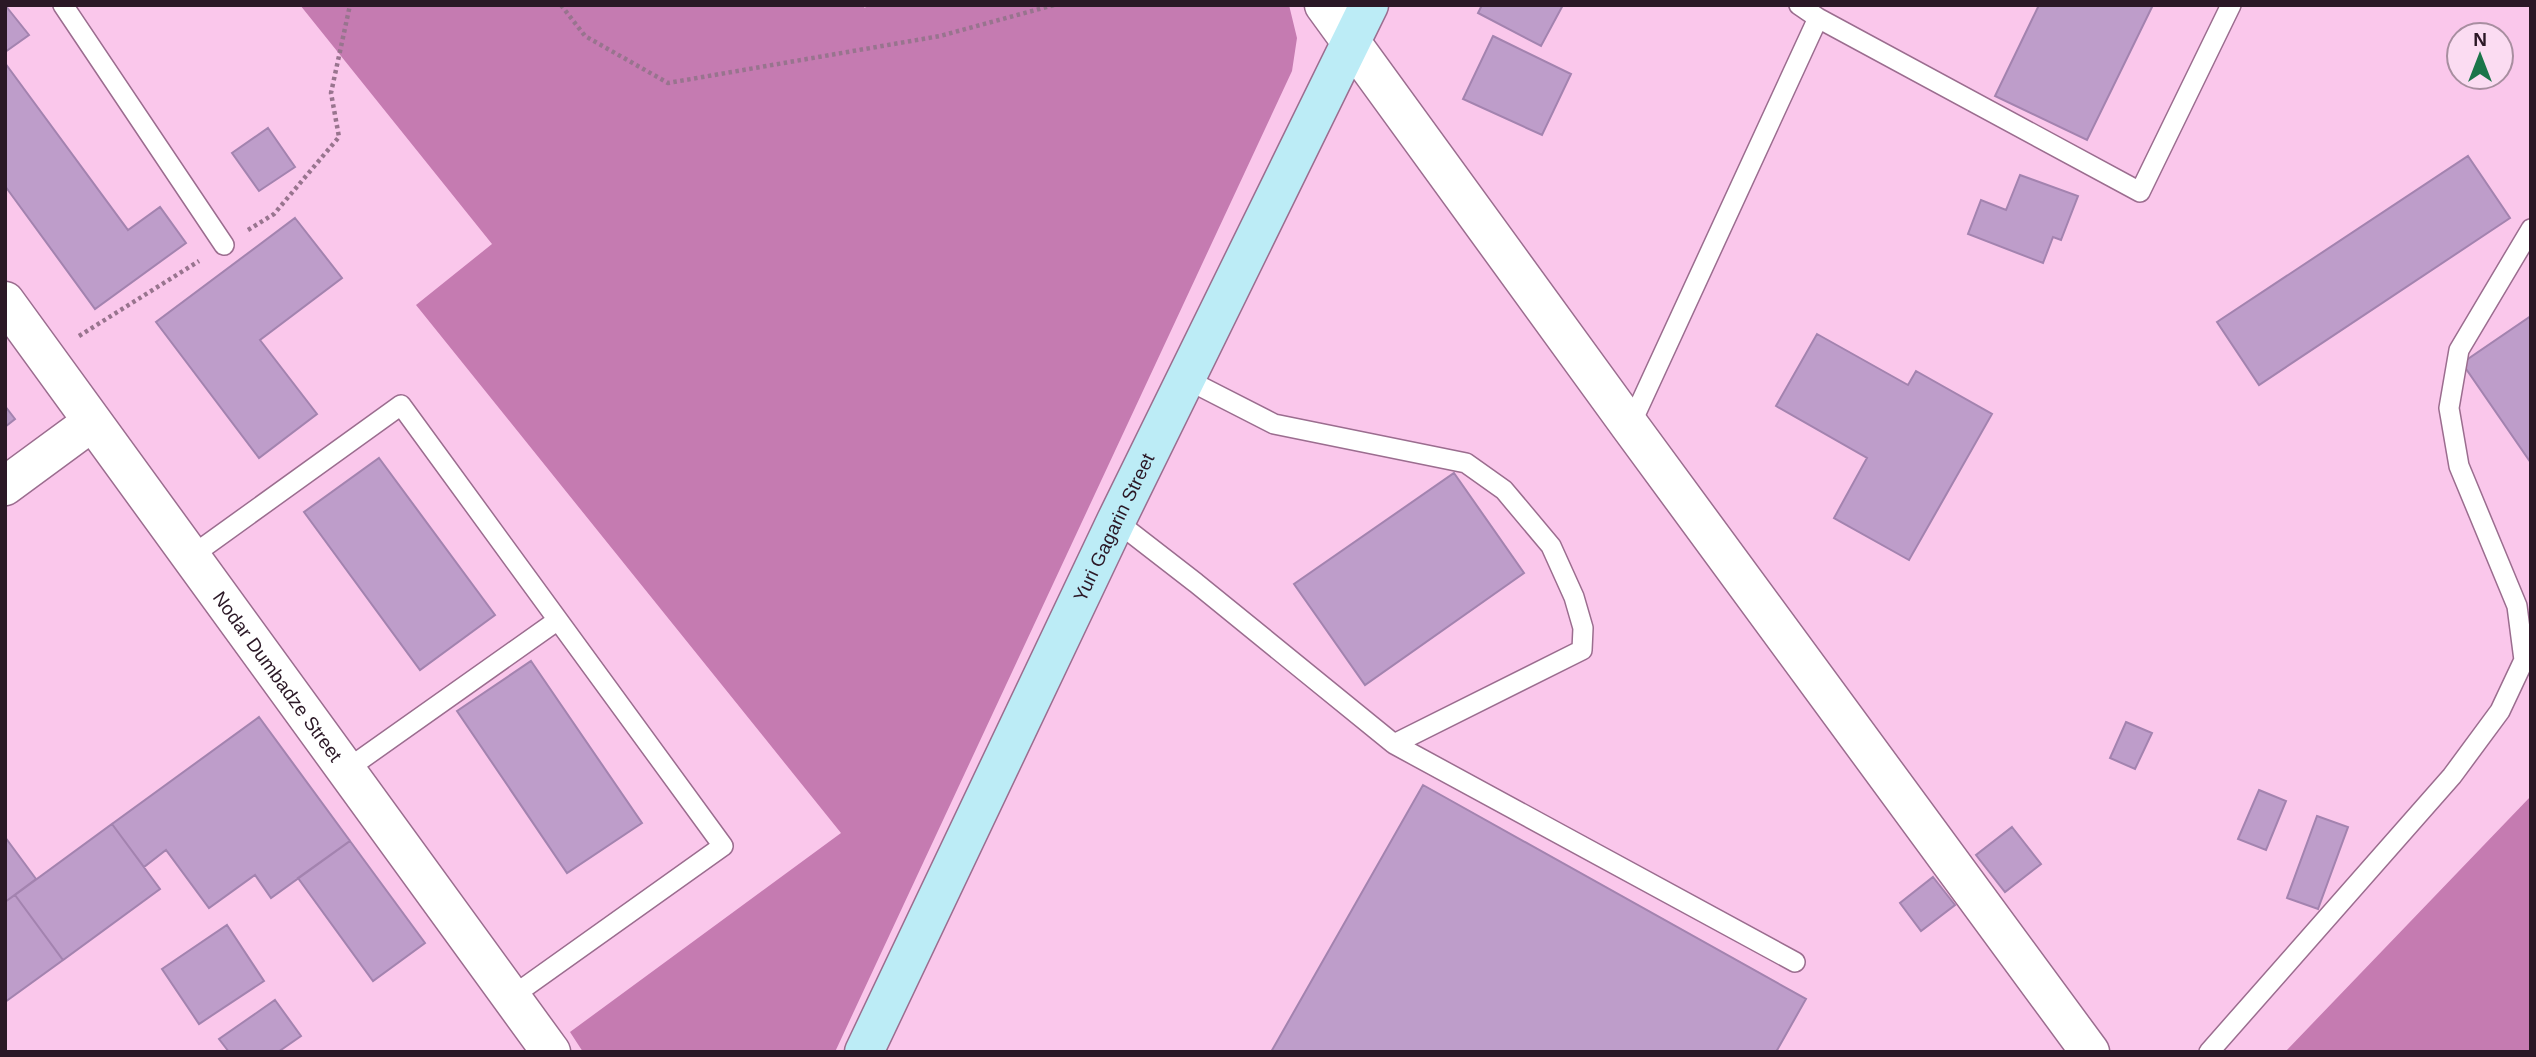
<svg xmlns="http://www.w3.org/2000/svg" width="2536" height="1057" font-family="Arial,sans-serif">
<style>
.forest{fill:#c57bb1}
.building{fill:#be9dca;stroke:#a383af;stroke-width:2}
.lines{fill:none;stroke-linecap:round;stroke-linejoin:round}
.lane-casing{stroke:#9b6d8f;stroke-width:22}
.street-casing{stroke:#9b6d8f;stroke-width:41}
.secondary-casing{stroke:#9b6d8f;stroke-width:41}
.path{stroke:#98748e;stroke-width:4.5;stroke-dasharray:3.5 3.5;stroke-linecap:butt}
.lane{stroke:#fff;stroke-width:19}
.street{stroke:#fff;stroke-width:38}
.secondary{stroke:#bcecf6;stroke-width:38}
.labels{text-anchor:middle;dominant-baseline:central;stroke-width:6;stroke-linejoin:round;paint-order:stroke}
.street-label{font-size:19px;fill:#2b1826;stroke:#fbdcf2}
</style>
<rect width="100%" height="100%" fill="#fac7eb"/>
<path class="forest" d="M300 5H862L865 8 867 5H1289L1297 38 1292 71 835 1052H583L570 1032 841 833 416 305 492 244Z
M2531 796V1052H2285Z"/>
<path class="building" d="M5 5 29 35 5 52Z
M1482 5H1563L1541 46 1478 13Z
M2039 5H2153L2087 140 1995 96Z
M1493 36 1571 74 1542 135 1463 99Z
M5 63 128 230 160 207 186 243 95 309 5 186Z
M268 128 295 167 259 191 232 153Z
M2468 156 2510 218 2259 385 2217 322Z
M2020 175 2078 196 2061 240 2053 237 2043 263 1968 234 1981 200 2006 210Z
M295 218 342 278 260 340 317 414 259 458 156 322Z
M2531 316V463L2462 363Z
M1817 334 1908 385 1916 371 1992 414 1909 560 1834 518 1867 458 1776 406Z
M5 406 15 419 5 427Z
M379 458 495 615 420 670 304 512Z
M1454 473 1524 573 1365 685 1294 584Z
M531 661 642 823 567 873 457 711Z
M259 717 350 841 271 898 255 875 209 908 166 850 144 867 112 824Z
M2126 722 2152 733 2135 769 2110 758Z
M1423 785 1806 999 1776 1052H1271Z
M2259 790 2286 801 2266 850 2238 839Z
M2317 816 2348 827 2318 909 2287 898Z
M112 824 160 889 63 960 15 895Z
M2012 827 2041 864 2005 892 1976 855Z
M5 837 36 879 5 902Z
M350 841 425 943 373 981 298 878Z
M1933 877 1955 905 1921 931 1900 903Z
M15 895 63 960 5 1002V902Z
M227 925 264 981 199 1024 162 969Z
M275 1000 301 1036 278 1052H229L219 1039Z"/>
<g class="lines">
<defs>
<path id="lane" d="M63 5 224 245
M1799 5 1818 18 2140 192 2231 5
M1630 426 1818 18
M1116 521 1196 583 1394 744 1582 650 1583 628 1574 597 1551 546 1504 490 1466 463 1274 424 1186 379
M190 557 401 405 723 846 511 997
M1394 744 1795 962
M346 770 558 620
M2209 1052 2452 776 2500 711 2524 660 2517 606 2459 466 2449 408 2459 350 2531 229"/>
<g id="street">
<path d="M1324 5 1630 426 2090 1052"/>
<path id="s1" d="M5 301 551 1052"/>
<path d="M5 486 92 422"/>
</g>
<g id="secondary">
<path id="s2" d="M864 1052 1116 521 1369 5"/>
</g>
</defs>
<use href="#lane" class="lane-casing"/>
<use href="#street" class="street-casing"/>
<use href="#secondary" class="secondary-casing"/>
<path class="path" d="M561 5 585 36 668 83 940 36 1054 5
M248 230 274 214 339 137 331 93 350 5
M79 336 199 261"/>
<use href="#lane" class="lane"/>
<use href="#street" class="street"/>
<use href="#secondary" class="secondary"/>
</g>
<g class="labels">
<g class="street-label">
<text stroke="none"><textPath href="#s2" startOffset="581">Yuri Gagarin Street</textPath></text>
<text stroke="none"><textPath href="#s1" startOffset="464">Nodar Dumbadze Street</textPath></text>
</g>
</g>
<rect width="2536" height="1057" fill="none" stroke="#2b1826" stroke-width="14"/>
<g transform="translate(2480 56)"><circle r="33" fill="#fbdcf2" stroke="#a88ea0" stroke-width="2"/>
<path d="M0-5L12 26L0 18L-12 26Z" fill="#1b754a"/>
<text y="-10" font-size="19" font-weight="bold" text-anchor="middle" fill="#2b1826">N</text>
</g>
</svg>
